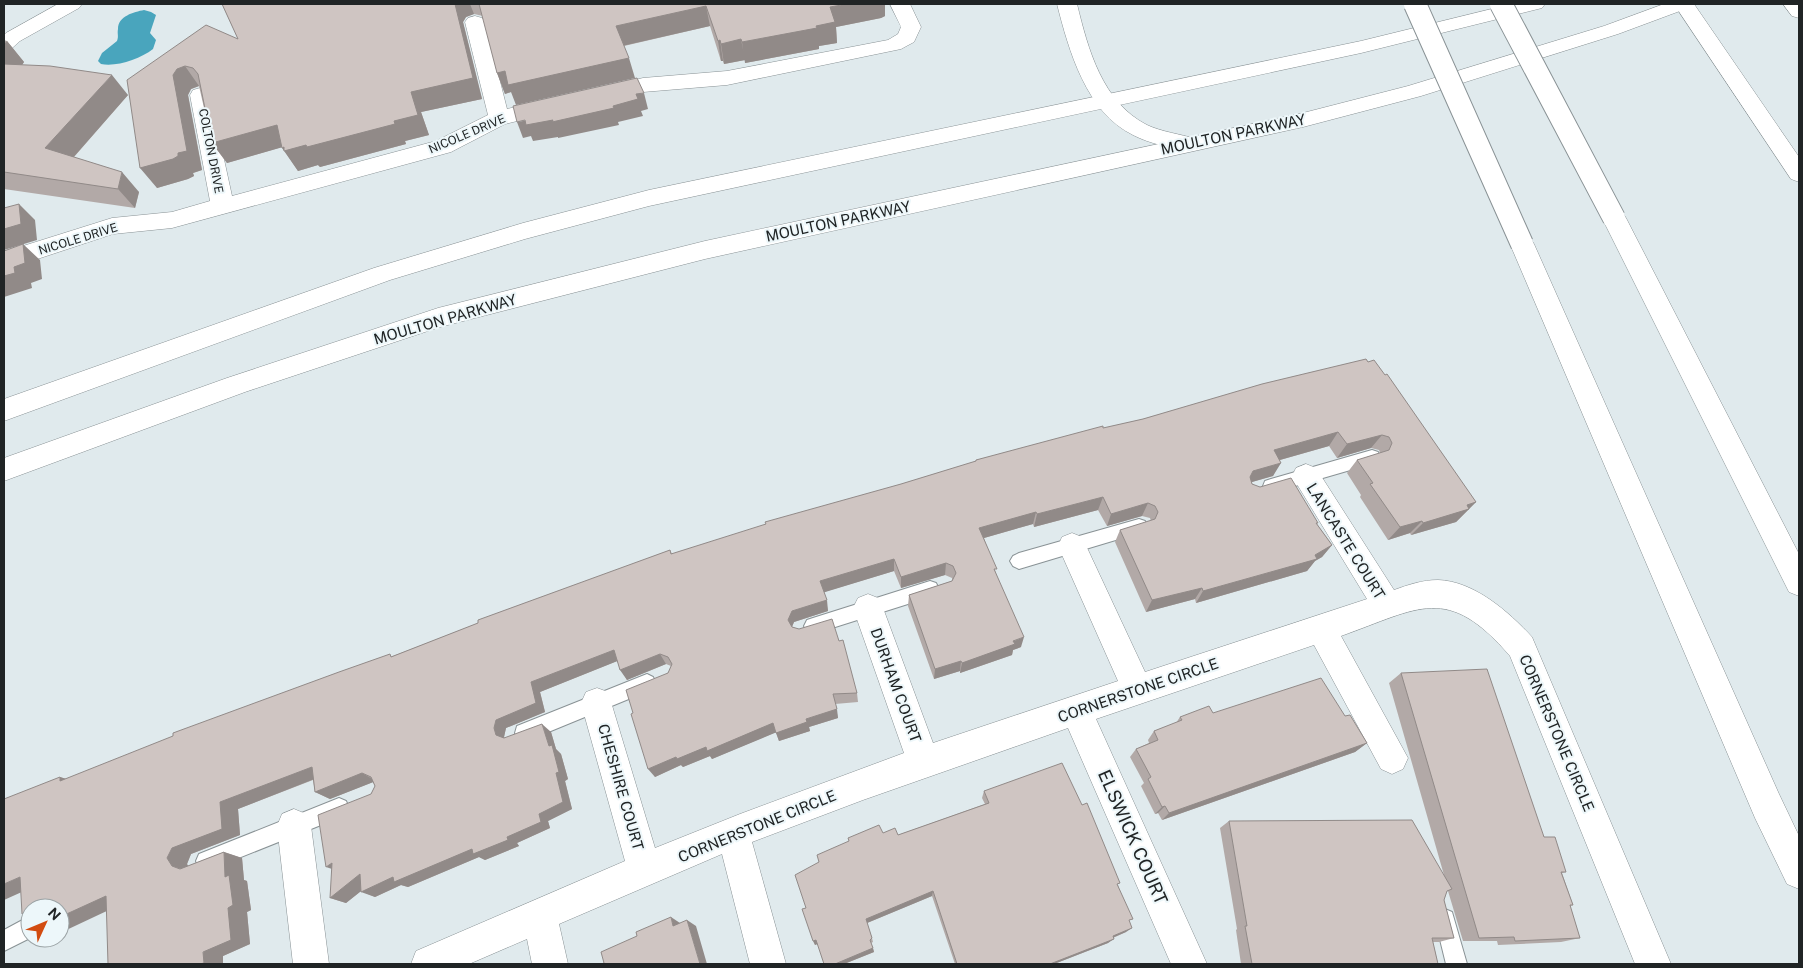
<svg xmlns="http://www.w3.org/2000/svg" width="1803" height="968" font-family="'Public Sans',sans-serif">
<style>
.water{fill:#49a5bd}
.lines{fill:none;stroke-linecap:round;stroke-linejoin:round}
.lane-casing{stroke:#899295;stroke-width:2}
.street-casing{stroke:#899295;stroke-width:1}
.primary-casing{stroke:#899295;stroke-width:1}
.highway-casing{stroke:#899295;stroke-width:1}
.lane{fill:#fff;fill-rule:evenodd}
.street{fill:#fff;fill-rule:evenodd}
.primary{fill:#fff;fill-rule:evenodd}
.highway{fill:#fff;fill-rule:evenodd}
.highway-bridge-casing{stroke:#899295;stroke-width:24;stroke-linecap:butt}
.highway-bridge{stroke:#fff;stroke-width:22}
.wall{fill:#b2a9a7}
.shaded-wall{fill:#918a88}
.building{fill:#cfc5c2;stroke:#918a88}
.labels{text-anchor:middle;dominant-baseline:central;stroke-width:4;stroke-linejoin:round;paint-order:stroke}
.far-street-label{font-size:12px;fill:#202425;stroke:#edf7fa}
.street-label{font-size:15px;fill:#202425;stroke:#edf7fa}
.near-street-label{font-size:18px;fill:#202425;stroke:#edf7fa}
</style>
<rect width="100%" height="100%" fill="#e0eaed"/>
<path class="water" d="M144 10 151 12 156 15 150 33 156 40 153 49C140 59 117 67 101 64L98 61 102 53 117 41C119 36 117 34 118 29 118 16 134 12 144 10Z"/>
<g class="lines">
<defs>
<path id="lane" d="M1372 450 1378 452 1380 457 1378 462 1271 493 1265 491 1263 486 1265 481 1271 479Z
M1139 519 1145 521 1147 526 1145 531 1139 533 1019 569 1013 566 1010 561 1013 556 1019 553Z
M930 581 936 583 939 589 936 595 930 597 813 634 807 632 804 626 807 620 813 618Z
M647 674 653 677 656 683 653 689 524 742 517 740 515 733 517 726Z
M339 798 346 801 349 808 346 815 206 871 199 868 196 861 199 854Z
M1445 909 1452 912 1467 964H1446L1435 919 1438 912Z
M30 916V938L4 951V930Z"/>
<path id="street" d="M58 4H82L79 8 20 41 11 49 4 51V35L6 33Z
M890 4H910L921 27 914 42 901 49 727 85 643 92 605 101 598 99 595 94 598 89 643 78 727 71 888 40 898 34 901 27Z
M475 16 482 18 485 22 507 109 551 99 558 101 562 106 558 111 505 124 451 152 172 228 113 234 4 270V252L112 218 172 212 210 201 190 95 193 90 200 88 207 90 210 95 232 196 436 141 488 115 465 22 468 18Z
M1306 464 1316 468 1394 590C1408 585 1422 580 1438 580 1474 581 1509 612 1532 637L1671 964H1635L1510 656C1447 583 1420 608 1341 636L1408 758 1403 769 1392 774 1381 769 1314 645 1096 719 1207 964H1171L1068 728 863 800 752 842 786 964H750L722 854 559 924 568 964H532L527 939 469 964H411L416 951 625 861 581 703 586 692 597 688 608 692 655 848 740 814 904 753 853 608 858 598 868 594 878 598 883 608 933 743 1118 681 1058 546 1062 537 1072 533 1082 537 1145 672 1367 599 1292 476 1296 468Z
M294 809 306 814 311 826 329 964H293L277 826 282 814Z"/>
<path id="primary" d="M1512 4H1545L1542 8 1361 53 649 206 525 239 390 280 4 421V399L374 268 523 223 649 190 1361 41Z
M1664 4H1691L1688 8 1618 34 1421 96 1303 127 705 259 440 327 245 392 4 481V458L227 378 438 308 705 241 1303 113 1408 86 1604 26Z"/>
<path id="highway" d="M1057 4H1077C1088 49 1102 102 1147 125 1162 132 1180 134 1196 139L1199 144 1196 149 1188 151C1170 147 1150 144 1133 135 1086 112 1069 51 1057 4Z
M1674 4H1694L1799 157V182L1791 179Z
M1783 4H1799V18L1792 16Z
M1614 210 1622 212 1626 218 1799 554V596L1789 592 1602 218 1606 212Z
M1522 235 1530 238 1534 244 1779 794 1799 836V889L1787 884 1755 818 1510 244 1514 238Z"/>
</defs>
<use href="#lane" class="lane-casing"/>
<use href="#street" class="street-casing"/>
<use href="#primary" class="primary-casing"/>
<use href="#highway" class="highway-casing"/>
<use href="#lane" class="lane"/>
<use href="#street" class="street"/>
<use href="#primary" class="primary"/>
<use href="#highway" class="highway"/>
<defs>
<path id="highway-bridge" d="M1415 4 1522 244
M1501 4 1614 218"/>
</defs>
<use href="#highway-bridge" class="highway-bridge-casing"/>
<use href="#highway-bridge" class="highway-bridge"/>
</g>
<path class="wall" d="M222 4H885V16L881 18 836 27 837 43 819 46V49L745 63V60L724 64 723 61H721L710 26 624 46 511 92 505 94 497 73 483 16 474 14 466 17 463 22 482 99 421 112 429 135 405 141 406 144 320 167 318 165 298 171 282 147 227 163 212 143 199 86 191 89 188 95 202 170 193 173 194 176 188 179 157 188 127 80 238 39Z
M4 40 7 41 24 62 22 65 128 95 74 157 139 192 135 208 4 189Z
M1366 359 1476 502 1456 522 1411 535 1410 533 1388 540 1360 497 1361 495 1347 473 1357 460 1380 453 1379 450 1371 448 1337 458 1329 446 1280 460 1273 476 1252 482V484L1317 524 1332 545 1322 557 1315 561 1307 571 1196 603 1195 599 1146 612 1115 542 1120 530 1151 521 1150 518 1142 516 1107 526 1098 510 1034 527 1033 524 984 538 1021 647 1013 650 1012 655 960 673V671L934 679 908 606 909 595 952 581V578L945 575 901 588 894 571 824 592 828 611 794 622 792 627 839 641 857 693 858 702 835 704 838 718 809 727 810 731 779 741 776 732 712 759 710 756 683 767 681 765 655 777 633 713 668 673 671 666 666 664 627 680 617 661 540 692 545 712 506 728 504 737 505 738 551 732 556 749 561 754 568 779 565 781 572 809 548 821 550 828 517 843 519 846 485 860 479 857 408 887 401 885 375 897 361 891 346 903 330 898 371 794 375 786 373 782 330 799 315 792 313 780 238 809 240 835 191 854 187 864 188 866 224 852 242 858 244 880 247 881 251 910 247 912 250 944 223 956 106 911 30 929 25 928V914H22L60 777 66 779 393 656 670 550 672 554 975 462 976 460 1143 419Z
M1401 673 1544 837 1566 872 1562 873 1573 905 1570 906 1580 938 1561 942 1498 945 1497 941H1463L1448 891H1447L1444 900 1454 938 1439 942H1433L1438 964H1241L1236 930 1237 929 1220 828 1229 821 1444 875 1389 683Z
M1213 713 1345 716 1367 743 1355 752 1162 820 1158 813 1155 814 1141 786 1144 783 1130 757 1136 749 1149 743 1148 740 1154 731 1176 723 1180 717Z
M984 791 1118 885 1129 921 1126 932 1113 938 1108 943 1054 964H955L932 896 867 923 872 938 873 942 871 943 874 952 844 964H824L818 944 815 945 806 908 883 833 898 835 985 804 982 798Z"/>
<path class="shaded-wall" d="M455 4H470L474 14 466 17 463 22 482 99 421 112 429 135 405 141 406 144 320 167 318 165 298 171 282 148 394 121Z
M847 4H885V16L881 18 836 27 837 43 819 46V49L745 63 742 42 816 26 830 7Z
M706 6 710 26 622 46 616 26Z
M741 39 745 60 724 64 721 44Z
M720 40 723 61H721L718 41Z
M7 41 24 62 22 65 4 76V44Z
M629 58 635 78 516 105 511 92 505 94 497 73 505 71Z
M185 66 199 86 191 89 188 95 202 170 193 173 194 176 188 179 157 188 140 168 173 75 177 69Z
M112 75 128 95 64 168 45 148Z
M644 93 648 109 641 111 643 116 618 122 619 125 558 138V137L533 141 531 136 523 138 517 122 613 106 636 94Z
M277 125 290 145 227 163 212 143Z
M122 172 139 192 135 208 118 189Z
M19 204 35 220 37 240 4 250V229Z
M23 244 40 260 42 279 31 283 32 288 4 297V276L14 267Z
M1338 432 1329 446 1266 464 1274 450Z
M1382 435 1371 448 1337 458 1347 444Z
M1281 463 1273 476 1245 484 1253 471Z
M1103 497 1098 510 1034 527 1037 514Z
M1476 502 1456 522 1411 535 1423 523 1467 505Z
M1148 503 1142 516 1107 526 1111 514Z
M1036 512 1033 524 977 540 979 528Z
M1422 521 1410 533 1388 540 1400 527Z
M1332 545 1322 557 1315 561 1307 571 1196 603 1203 591 1315 555Z
M894 559V571L822 593 820 581Z
M946 563 945 575 901 588V577Z
M1202 588 1195 599 1146 612 1152 600Z
M827 600 828 611 794 622 790 631 788 620 792 611Z
M1024 637 1021 647 1013 650 1012 655 960 673 962 663Z
M614 650 620 660 540 692 545 712 506 728 504 737 506 744 496 735 494 728 496 720 531 682Z
M660 654 666 664 627 680 620 670Z
M961 661 960 671 934 679 935 669Z
M837 709 838 718 809 727 810 731 779 741 776 733 806 719Z
M773 723 777 732 712 759 710 756 683 767 681 765 655 777 648 769 676 757 706 747Z
M542 724 551 732 556 749 561 754 568 779 565 781 572 809 548 821 550 828 517 843 519 846 485 860 479 857 408 887 401 885 375 897 361 892 393 877 507 837 539 814 549 746Z
M1367 743 1355 752 1162 820 1169 813Z
M312 767 327 774 238 809 240 835 191 854 187 864 191 872 172 866 167 858 172 848 220 802Z
M362 773 376 781 330 799 315 792Z
M60 777 82 784 60 781Z
M1165 806 1158 813 1155 814 1162 807Z
M224 852 242 858 244 880 247 881 251 910 247 912 250 944 223 956V964H200L225 877Z
M332 863 341 872 326 867Z
M360 874 375 880 346 903 330 898Z
M20 877 44 882 4 900V884Z
M933 891 932 896 867 923 866 919Z
M106 896 128 901 60 933V917Z
M671 917 680 923 683 932 673 926Z
M687 920 696 926 707 964H700Z
M1132 928 1126 932 1107 940 1113 936Z
M1114 939 1108 943 1054 964H1050Z
M816 940 819 943 815 945 813 941Z
M873 948 874 952 844 964H835Z"/>
<path class="building" d="M222 4H455L473 78 411 92 418 115 394 121 395 124 307 147 306 145 284 151V147L282 148 277 125 212 143 198 74 193 68 185 66 177 69 173 75 187 151 178 153V156L173 159 140 168 127 80 206 25 238 39Z
M479 4H847L830 7 835 22 816 26 817 28 742 42 741 39 721 44 720 40 718 41 706 6 616 26 629 58 508 85 505 71 497 73Z
M4 64 50 66 112 75 45 148 122 172 118 189 4 172Z
M637 78 644 93 636 94 638 99 613 106 614 108 552 122 553 120 526 125 525 120 517 122 513 106Z
M19 204 21 224 4 229V208Z
M23 244 25 263 14 267 15 273 4 276V251Z
M1366 359 1368 362 1374 360 1385 375 1387 374 1476 502 1467 505 1469 509 1423 523 1422 521 1400 527 1370 484 1373 483 1357 460 1389 450 1392 443 1389 437 1382 435 1347 444 1338 432 1274 450 1281 463 1253 471 1250 477 1252 484 1260 487 1291 478 1318 523H1316L1332 545 1315 555 1317 559 1203 591 1202 588 1152 600 1120 530 1155 519 1158 512 1155 506 1148 503 1111 514 1103 497 1037 514 1036 512 979 528 997 569H994L1024 637 1013 641 1015 644 962 663 961 661 935 669 909 595 952 581 956 573 953 566 946 563 901 577 894 559 820 581 827 600 792 611 788 620 792 627 799 629 832 619 839 641 843 640 857 693 833 694 837 709 806 719 807 722 776 733 773 723 707 751 706 747 677 759 676 757 648 769 631 714 633 713 626 690 668 673 672 664 668 657 660 654 620 670 614 650 531 682 536 703 496 720 494 728 496 735 504 738 542 724 549 746 552 745 559 772 556 773 563 802 539 814 541 822 507 837 508 840 473 854 472 849 394 882 393 877 361 892 360 874 330 898 332 863 326 867 318 815 371 794 375 786 371 777 362 773 315 792 312 767 220 802 222 829 172 848 167 858 172 866 180 869 224 852 225 877 229 875 233 905 228 908 231 940 203 952 204 963 200 964H108L106 896 60 917V908H30V931L29 927 25 928V912L22 914 20 877 4 884V799L60 777V781L173 736V733L339 672 390 654 391 657 478 623V620L670 550 671 554 766 524 765 522 901 484 976 461V460L1103 426V428L1143 419 1262 384Z
M1487 669 1544 837H1555L1566 872H1561L1573 905H1570L1580 938 1515 941 1514 937 1479 938 1401 673Z
M1321 678 1345 716 1350 715 1367 743 1169 813 1165 806 1162 807 1148 779 1151 777 1136 749 1158 740 1154 731 1182 720 1180 717 1209 706 1213 713Z
M1062 763 1082 805 1087 803 1120 883 1117 884 1133 919 1129 920 1132 928 1113 936 1114 939 1050 964H957L933 891 866 919 872 938 870 940 873 948 835 964H824L816 940 813 941 802 909 806 908 795 875 819 862 817 855 849 841 848 838 879 825 883 833 895 828 898 835 989 803 984 791Z
M1412 820 1452 889 1447 891 1444 900 1454 938H1432L1438 964H1252L1245 926H1247L1229 821Z
M671 917 673 926 687 920 700 964H601L604 963 601 952 637 936 636 932Z"/>
<g class="labels">
<g class="far-street-label">
<text transform="translate(467 134) rotate(-23)">NICOLE DRIVE</text>
<text transform="translate(211 151) rotate(79)">COLTON DRIVE</text>
<text transform="translate(78 239) rotate(-17)">NICOLE DRIVE</text>
</g>
<g class="street-label">
<text transform="translate(1233 134) rotate(-12)">MOULTON PARKWAY</text>
<text transform="translate(838 221) rotate(-12)">MOULTON PARKWAY</text>
<text transform="translate(445 319) rotate(-16)">MOULTON PARKWAY</text>
<text transform="translate(1346 541) rotate(58)">LANCASTE COURT</text>
<text transform="translate(896 685) rotate(70)">DURHAM COURT</text>
<text transform="translate(1138 690) rotate(-19)">CORNERSTONE CIRCLE</text>
<text transform="translate(1557 733) rotate(67)">CORNERSTONE CIRCLE</text>
<text transform="translate(621 787) rotate(74)">CHESHIRE COURT</text>
<text transform="translate(757 826) rotate(-22)">CORNERSTONE CIRCLE</text>
</g>
<g class="near-street-label">
<text transform="translate(1133 837) rotate(66)">ELSWICK COURT</text>
</g>
</g>
<rect width="1803" height="968" fill="none" stroke="#202425" stroke-width="10"/>
<g transform="translate(45 923) rotate(46)"><circle r="24" fill="#edf7fa" stroke="#9ba3a5"/>
<path d="M0-4L9 19L0 12L-9 19Z" fill="#d24c11"/>
<text y="-8" font-size="14" font-weight="bold" text-anchor="middle" fill="#202425">N</text>
</g>
</svg>
